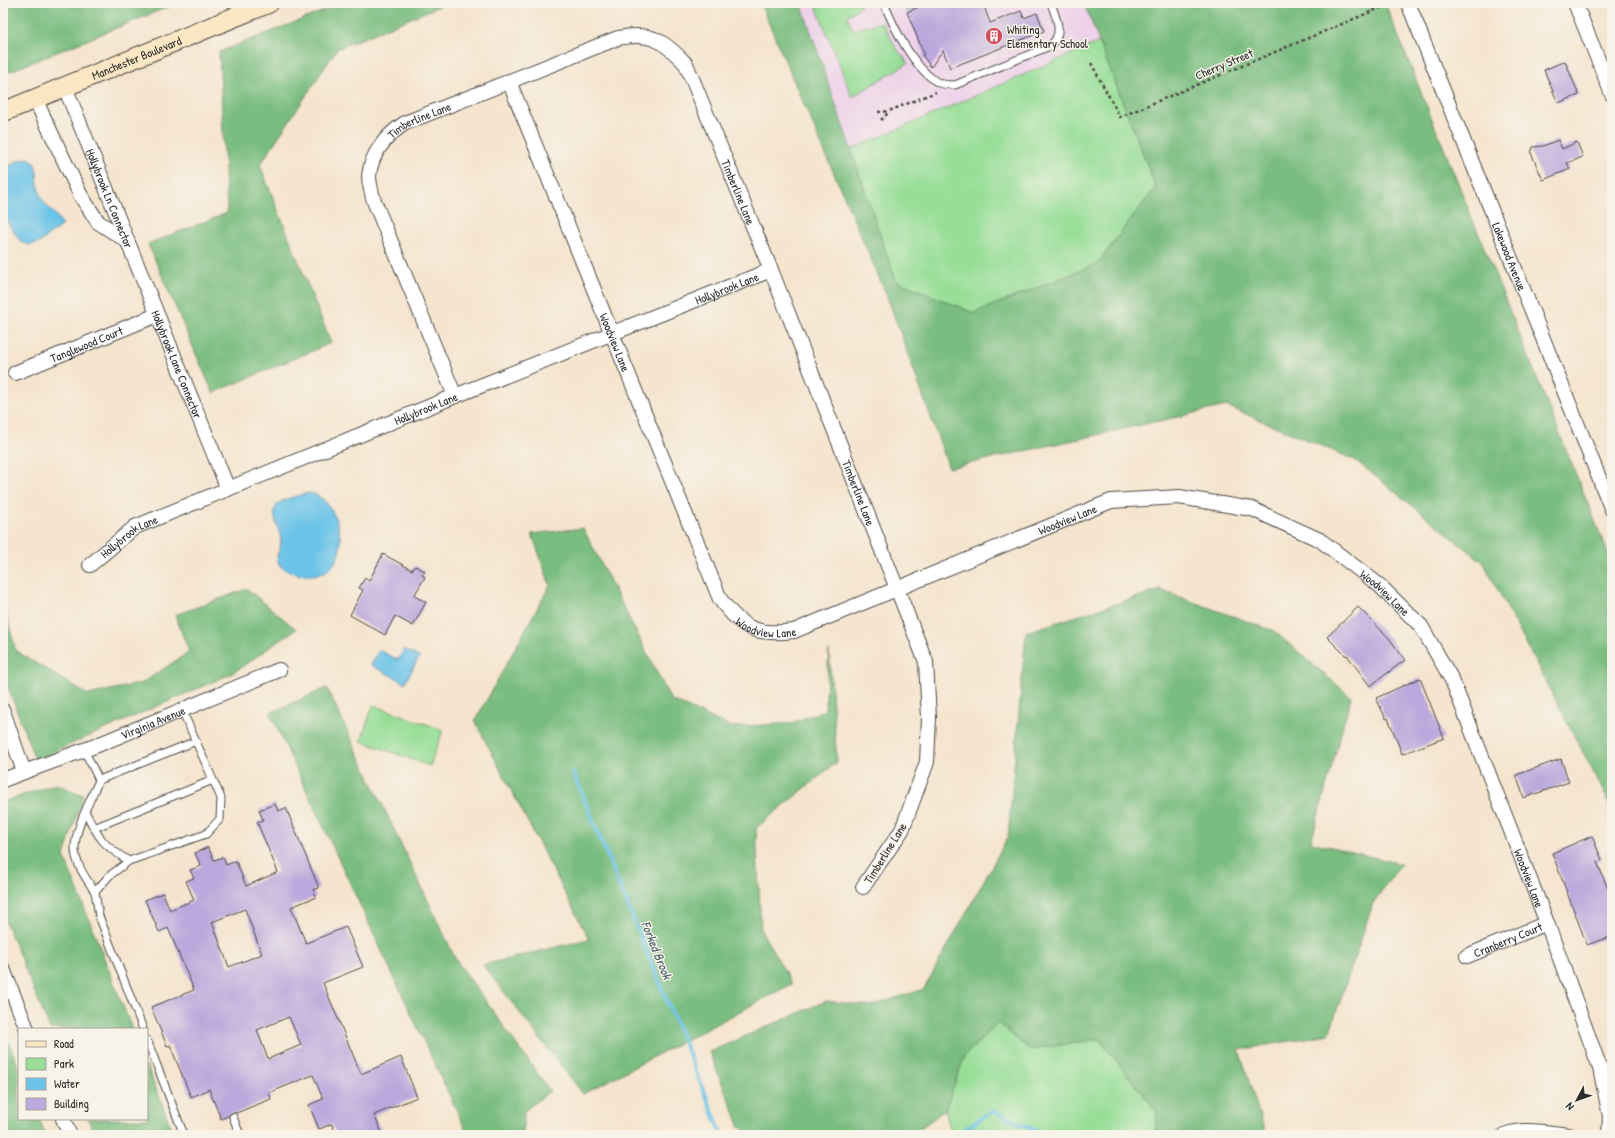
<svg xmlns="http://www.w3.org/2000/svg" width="1615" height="1138" font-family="'Patrick Hand',sans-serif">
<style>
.built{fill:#edd1e9}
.green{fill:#98de98;stroke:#628462}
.forest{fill:#7abd80;stroke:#527456}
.water{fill:#6ac3e8;stroke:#4a778a}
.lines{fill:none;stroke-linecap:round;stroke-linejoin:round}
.stream{stroke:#6ac3e8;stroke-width:4}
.building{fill:#bba8dc;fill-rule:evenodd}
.lane-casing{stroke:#494743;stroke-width:9}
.street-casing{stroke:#494743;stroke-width:16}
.secondary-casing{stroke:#494743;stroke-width:21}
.path{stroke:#494743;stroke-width:2.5;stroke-dasharray:3 3;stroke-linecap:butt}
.lane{stroke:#fff;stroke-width:7}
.street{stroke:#fff;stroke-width:14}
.secondary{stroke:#fbe7c3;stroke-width:19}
.labels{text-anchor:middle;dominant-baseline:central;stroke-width:3;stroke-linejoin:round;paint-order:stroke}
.poi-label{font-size:12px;fill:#2b2b2b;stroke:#f7f3e8;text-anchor:start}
.street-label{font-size:12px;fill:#2b2b2b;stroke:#f7f3e8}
.water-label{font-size:13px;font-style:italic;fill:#3e5964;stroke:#f7f3e8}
</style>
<rect width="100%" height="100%" fill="#f7f3e8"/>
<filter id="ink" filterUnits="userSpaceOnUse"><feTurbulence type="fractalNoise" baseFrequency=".025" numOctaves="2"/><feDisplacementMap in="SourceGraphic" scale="8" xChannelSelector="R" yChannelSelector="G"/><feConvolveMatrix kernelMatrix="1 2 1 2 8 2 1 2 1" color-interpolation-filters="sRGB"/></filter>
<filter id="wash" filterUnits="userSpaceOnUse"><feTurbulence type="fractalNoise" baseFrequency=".012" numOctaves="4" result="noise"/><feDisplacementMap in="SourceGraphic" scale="16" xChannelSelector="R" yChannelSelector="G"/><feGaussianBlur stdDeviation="0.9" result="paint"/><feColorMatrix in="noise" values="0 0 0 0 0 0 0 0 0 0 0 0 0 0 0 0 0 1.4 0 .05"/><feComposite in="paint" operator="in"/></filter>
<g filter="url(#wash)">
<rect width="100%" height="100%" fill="#f5e4ce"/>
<path class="built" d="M801 3H1084L1156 187 896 281Z"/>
<path class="green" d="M823 3H860L861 6 847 16 853 30 882 22 895 46 908 63 852 97 816 6Z
M902 3H923L924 5 907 12Z
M1099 42 1156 187 1097 264 974 313 896 281 850 150Z
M373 705 443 730 430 766 361 741Z
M998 1023 1030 1050 1099 1039 1157 1112 1156 1135H952L945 1110 965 1055Z"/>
<path class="forest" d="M3 3H178L3 74Z
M344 3H447L337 49 260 165 331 343 213 393 148 244 227 213 219 52Z
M760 3H801L896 281 974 313 1097 264 1156 187 1084 3H1385L1612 563V813L1606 796 1483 562 1355 460 1226 406 949 468 887 296Z
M583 528 671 700 732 727 792 723 825 710 829 651 837 762 756 828 761 930 792 984 583 1094 483 965 589 939 475 721 550 585 532 534Z
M247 589 296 629 233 673 35 760 3 673V604L16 651 88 695 142 683 189 652 175 615Z
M1160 590 1274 631 1351 697 1311 842 1401 864 1373 903 1329 1034 1239 1050 1266 1135H1156L1157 1112 1099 1039 1030 1050 998 1023 965 1055 945 1110 911 1135H752L740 1127 709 1052 826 1001 870 1006 924 989 1008 837 1026 632Z
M327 688 456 960 550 1091 524 1111 523 1135H468L270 713Z
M56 784 83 795 64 856 132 1029H50L3 916V802Z
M3 1028 19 1068V1119H39L46 1135H3Z
M147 1066 174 1135H95L88 1119H147Z"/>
<path class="water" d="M29 158C40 164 36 180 39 191 43 207 57 212 62 225L39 243 29 245 21 242 3 216V170L19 160Z
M308 493C342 494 363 586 298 574 291 572 281 570 278 562 275 554 281 549 281 541 280 531 275 522 274 512 276 498 297 497 308 493Z
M404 649 419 657 405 683 371 665 379 650 398 660Z"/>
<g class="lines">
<path class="stream" d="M573 772 722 1135
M956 1135 992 1111 1046 1135"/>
</g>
<g id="blocks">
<path class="building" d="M928 3H983L990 23 1021 11 1024 18 1037 13 1044 31 950 68 943 50 931 67 922 55 924 54 907 12Z
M1565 61 1579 95 1558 103 1544 70Z
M1558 140 1562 149 1577 142 1583 157 1567 163 1570 169 1543 180 1531 153 1533 147 1543 146Z
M383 554 412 570 415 566 425 571 422 575 425 577 414 596 426 602 413 626 395 616 385 635 350 615 363 590 359 588 365 578 369 581Z
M1358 607 1389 638 1405 660 1370 686 1347 655 1346 656 1327 637Z
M1420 678 1444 738 1402 754 1388 718 1386 719 1376 698Z
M1561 759 1569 782 1524 798 1516 775Z
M275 804 278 811 286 808 319 888 313 890 316 897 291 907 306 943 346 927 363 967 323 983 361 1074 401 1057 417 1097 374 1115 383 1135H336L332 1124 319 1129 309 1105 323 1099 313 1075 269 1093 271 1099 236 1113H231L228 1116 221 1119 209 1089 191 1097 170 1045 167 1046 151 1007 194 990 168 928 159 932 145 900 163 893 170 910 194 900 186 881 194 878 190 870 201 866 195 853 208 847 214 860 223 857 226 865 236 861 246 886 278 872 257 822 263 820 259 810ZM245 909 262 954 229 967 212 922ZM289 1017 301 1045 268 1059 257 1030Z
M1592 836 1602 860 1597 862 1612 899V936L1587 945 1552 853Z"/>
</g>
</g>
<g filter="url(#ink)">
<use href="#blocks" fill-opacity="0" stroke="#494743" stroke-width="1"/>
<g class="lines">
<defs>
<path id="lane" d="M884 3C894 28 913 67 937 82 943 85 949 85 955 85L1050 46C1065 33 1056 19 1051 3
M84 750 99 780C91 799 74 830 75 850 76 865 87 880 95 892
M99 780 196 741
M86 813C99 839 104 846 129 861
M94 828 213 780
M143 1029 99 916 95 892 109 876 129 861 206 834 220 819 221 798 182 710
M147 1040 184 1135
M233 1117 240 1135"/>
<g id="street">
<path id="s1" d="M1408 3 1612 510"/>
<path d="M1575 3 1612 94"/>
<path id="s2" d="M509 81 720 599C742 629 757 636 794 631L1111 501 1179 497 1252 509 1320 540 1379 585 1421 626 1452 680 1547 923 1600 1068 1610 1116 1609 1135"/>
<path id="s3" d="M65 87 228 489"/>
<path d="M35 99 81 196 98 222 126 240"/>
<path id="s4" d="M15 373 157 315"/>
<path id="s5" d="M455 396 374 201C372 194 369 184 369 176 371 153 387 135 405 123L618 38C651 31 664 41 686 64L771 270 926 662 929 718 927 762 902 830 863 887"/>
<path id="s6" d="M90 565 135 527 455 396 771 270"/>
<path d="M3 711 24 772 3 780"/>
<path id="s7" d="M24 772 95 746 279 670"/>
<path id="s8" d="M1467 956 1547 923"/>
<path d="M3 969 27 1029"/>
<path d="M63 1119 70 1135"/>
<path d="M1504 1135C1523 1127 1549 1133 1569 1135"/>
</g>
<g id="secondary">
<path id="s9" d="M3 112 269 3"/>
</g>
</defs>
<use href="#lane" class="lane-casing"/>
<use href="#street" class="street-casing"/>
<use href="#secondary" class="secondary-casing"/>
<path class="path" d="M1091 63 1120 117 1392 3
M878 112 889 111 936 92
M881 120 889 112"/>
<use href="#lane" class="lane"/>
<use href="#street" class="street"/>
<use href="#secondary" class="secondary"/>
</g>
</g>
<defs>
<symbol id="building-disc" viewBox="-11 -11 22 22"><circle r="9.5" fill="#d1495b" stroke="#f7f3e8"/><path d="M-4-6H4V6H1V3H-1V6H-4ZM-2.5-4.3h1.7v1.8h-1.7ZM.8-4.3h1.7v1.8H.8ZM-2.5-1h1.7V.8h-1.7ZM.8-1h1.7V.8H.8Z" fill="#fff"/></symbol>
</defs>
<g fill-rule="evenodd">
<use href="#building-disc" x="984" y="26" width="20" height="20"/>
</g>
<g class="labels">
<g class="poi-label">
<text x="1007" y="29">Whiting<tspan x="1007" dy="14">Elementary School</tspan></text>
</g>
<g class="street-label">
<text stroke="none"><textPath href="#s9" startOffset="144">Manchester Boulevard</textPath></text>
<text transform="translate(1224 64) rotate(-23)">Cherry Street</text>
<text stroke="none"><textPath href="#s5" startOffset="317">Timberline Lane</textPath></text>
<text stroke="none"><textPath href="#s3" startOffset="120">Hollybrook Ln Connector</textPath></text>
<text stroke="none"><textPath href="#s5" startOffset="748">Timberline Lane</textPath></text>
<text stroke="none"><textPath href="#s1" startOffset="273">Lakewood Avenue</textPath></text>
<text stroke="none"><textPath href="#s6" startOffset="697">Hollybrook Lane</textPath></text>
<text stroke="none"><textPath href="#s2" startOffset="282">Woodview Lane</textPath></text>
<text stroke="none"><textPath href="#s4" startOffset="77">Tanglewood Court</textPath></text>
<text stroke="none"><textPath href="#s3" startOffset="299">Hollybrook Lane Connector</textPath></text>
<text stroke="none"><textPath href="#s6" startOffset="373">Hollybrook Lane</textPath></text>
<text stroke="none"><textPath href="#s5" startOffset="1072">Timberline Lane</textPath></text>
<text stroke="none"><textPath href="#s2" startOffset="941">Woodview Lane</textPath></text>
<text stroke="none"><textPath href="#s6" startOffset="49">Hollybrook Lane</textPath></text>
<text stroke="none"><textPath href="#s2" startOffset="1289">Woodview Lane</textPath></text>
<text stroke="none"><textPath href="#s2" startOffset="617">Woodview Lane</textPath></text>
<text stroke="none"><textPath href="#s7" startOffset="138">Virginia Avenue</textPath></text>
<text transform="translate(885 853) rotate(-58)">Timberline Lane</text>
<text stroke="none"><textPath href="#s2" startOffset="1613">Woodview Lane</textPath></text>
<text stroke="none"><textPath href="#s8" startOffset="44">Cranberry Court</textPath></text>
</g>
<g class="water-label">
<text transform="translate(657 950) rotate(68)">Forked Brook</text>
</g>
</g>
<rect width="1615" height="1138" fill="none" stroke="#f7f3e8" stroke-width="16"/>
<rect x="18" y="1028" width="130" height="92" fill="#f7f3e8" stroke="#a5a39c"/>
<rect x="26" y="1041" width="20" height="6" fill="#fbe7c3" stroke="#a5a39c"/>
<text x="54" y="1048" font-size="12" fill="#2b2b2b">Road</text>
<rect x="26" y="1058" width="20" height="12" fill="#98de98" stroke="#a5a39c"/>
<text x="54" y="1068" font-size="12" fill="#2b2b2b">Park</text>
<rect x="26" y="1078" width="20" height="12" fill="#6ac3e8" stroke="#a5a39c"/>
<text x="54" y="1088" font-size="12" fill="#2b2b2b">Water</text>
<rect x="26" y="1098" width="20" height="12" fill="#bba8dc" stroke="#a5a39c"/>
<text x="54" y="1108" font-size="12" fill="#2b2b2b">Building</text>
<g transform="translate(1577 1100) rotate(229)" stroke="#f7f3e8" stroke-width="3" paint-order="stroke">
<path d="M0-3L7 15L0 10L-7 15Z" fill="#2b2b2b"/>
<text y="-6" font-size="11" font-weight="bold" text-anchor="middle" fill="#2b2b2b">N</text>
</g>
</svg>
